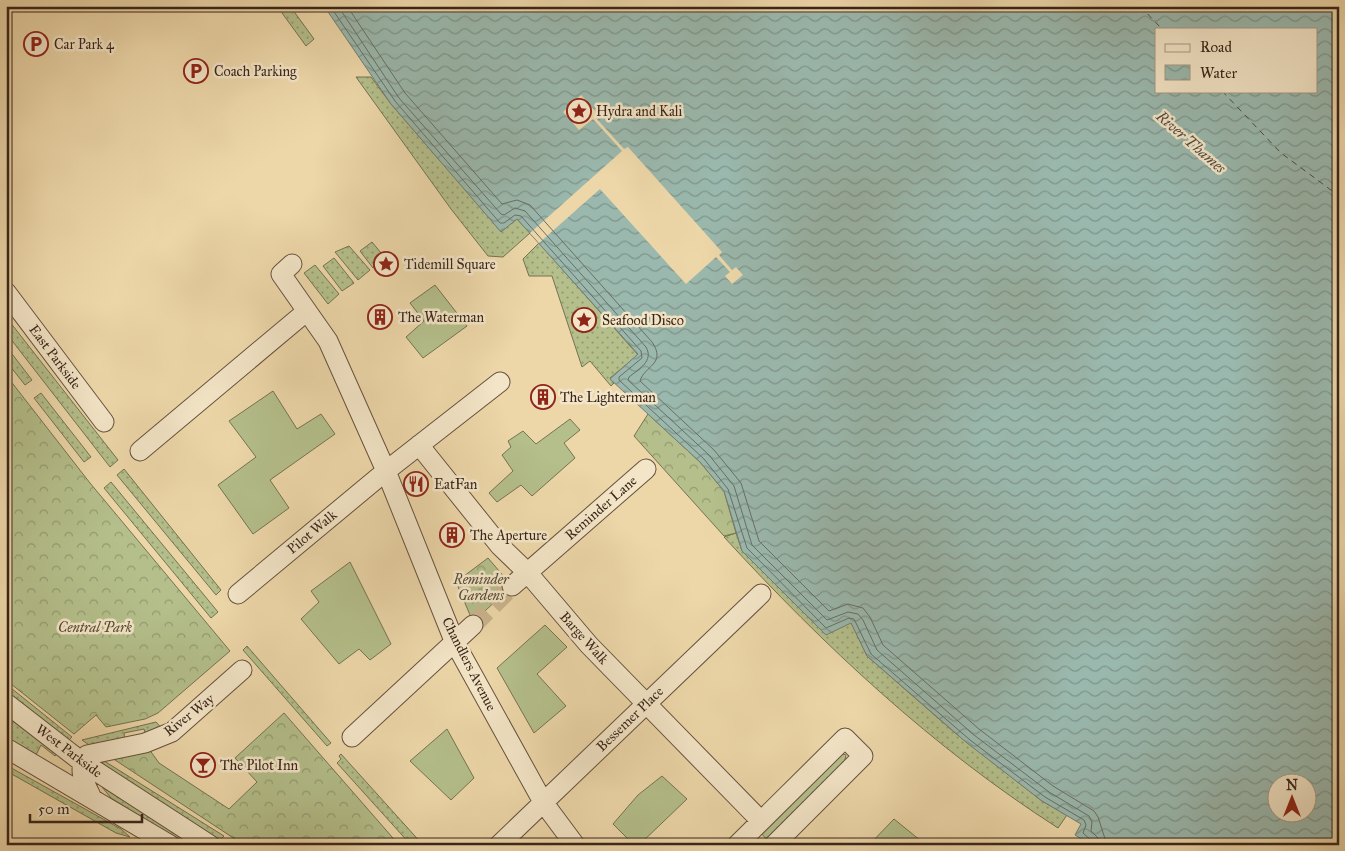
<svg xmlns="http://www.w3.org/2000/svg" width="1345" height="851" font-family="'IM FELL Great Primer',serif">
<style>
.grass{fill:url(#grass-dots);stroke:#767252}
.forest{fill:url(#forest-crowns);stroke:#767252}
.garden{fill:#b4bf8b;stroke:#767252}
.water{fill:url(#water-waves);stroke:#737d72;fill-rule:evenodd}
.pier{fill:#edd7a9}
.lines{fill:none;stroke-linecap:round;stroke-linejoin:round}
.shore{stroke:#6a6e64;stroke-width:1}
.ferry{stroke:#514a3f;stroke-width:1;stroke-dasharray:6 5;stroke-linecap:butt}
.minor-tunnel{stroke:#c9b38c;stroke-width:19;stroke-dasharray:19 9;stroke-linecap:butt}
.minor-casing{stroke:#66523e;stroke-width:21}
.minor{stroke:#f3e5c7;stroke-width:19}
.labels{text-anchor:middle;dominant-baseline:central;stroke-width:5;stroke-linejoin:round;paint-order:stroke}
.poi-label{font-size:14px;fill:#39251a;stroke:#f3e5c7;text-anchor:start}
.street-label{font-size:14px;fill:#39251a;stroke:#f3e5c7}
.park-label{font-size:14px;font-style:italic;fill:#584c36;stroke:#f3e5c7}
.water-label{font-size:15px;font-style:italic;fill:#514a3f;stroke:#f3e5c7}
</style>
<defs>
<pattern id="grass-dots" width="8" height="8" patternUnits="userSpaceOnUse" patternTransform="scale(1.25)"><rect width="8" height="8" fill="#b4bf8b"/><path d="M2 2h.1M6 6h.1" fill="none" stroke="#939b71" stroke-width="1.8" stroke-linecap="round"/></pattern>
<pattern id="forest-crowns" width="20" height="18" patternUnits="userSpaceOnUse" patternTransform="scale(1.25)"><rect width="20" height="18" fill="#b4bf8b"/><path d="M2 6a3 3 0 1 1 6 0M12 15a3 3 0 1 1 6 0" fill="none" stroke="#939b71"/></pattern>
<pattern id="water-waves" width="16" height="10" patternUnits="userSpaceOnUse" patternTransform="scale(1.25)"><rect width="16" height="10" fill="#9ab8ad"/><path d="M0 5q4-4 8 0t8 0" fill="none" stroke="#7f958c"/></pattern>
</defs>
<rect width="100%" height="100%" fill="#edd7a9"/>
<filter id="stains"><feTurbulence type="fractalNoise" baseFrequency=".004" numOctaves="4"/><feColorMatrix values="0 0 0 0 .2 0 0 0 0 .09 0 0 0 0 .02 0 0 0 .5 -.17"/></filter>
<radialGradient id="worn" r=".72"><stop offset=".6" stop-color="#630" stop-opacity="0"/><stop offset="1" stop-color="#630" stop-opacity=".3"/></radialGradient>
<path class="grass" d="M277 6H290L314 39 306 46Z
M356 77H371L391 104 501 231 517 219 530 233 503 257 488 256 451 209Z
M372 242 386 259 373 268 360 251Z
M539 243 638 355 610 378 614 383 611 386 590 361 582 367 552 276H529L523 259Z
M349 246 370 270 358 280 335 252Z
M334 258 354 283 342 291 323 266Z
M315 265 339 294 328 304 304 273Z
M6 317 118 460 110 467 6 333Z
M6 346 32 380 25 385 6 361Z
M41 393 91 457 84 462 34 398Z
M124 469 221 590 216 595 117 475Z
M111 482 218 612 211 618 104 488Z
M736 533 742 551 851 622 867 656 954 732 1042 801 1067 815 1058 828C933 748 824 646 724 537Z
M247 646 331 743 327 746 243 650Z
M6 684 72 737 68 741 6 691Z
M6 713 57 754 55 756 41 745 36 755 6 737Z
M156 722 164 731 146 736 144 729 124 733 125 741 92 747 82 740Z
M840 753 846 755 843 769 769 842 759 831Z
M341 754 423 845H411L337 763 341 759 339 756Z
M101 759 224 836 220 840 102 765Z
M6 765 121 829 130 837 116 833 17 777 6 771Z
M102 787 194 845H186L111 798Z"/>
<path class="forest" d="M6 375 90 483 230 651 158 713 145 719 106 727 96 715 74 734 6 680Z
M648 414 700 462 724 491 736 533 724 536 634 436Z
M488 558 512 586 473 622 456 582Z
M284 713 399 845H244L109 756 149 749 159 763 229 809 257 782 235 758Z"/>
<path class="garden" d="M435 285 467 326 423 358 406 337 424 321 410 303Z
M273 391 297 429 321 414 335 434 270 480 289 508 253 534 218 485 256 457 229 421Z
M570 419 580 430 564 443 575 458 532 496 521 485 497 502 489 493 513 471 502 455 511 447 508 441 523 431 536 444Z
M350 562 391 644 370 660 359 649 339 664 301 619 319 602 311 591Z
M545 625 567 647 537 674 566 706 534 733 497 668Z
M447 729 474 778 451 800 410 761Z
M662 776 687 799 639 845H634L613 824 638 795Z
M894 819 926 845H869Z"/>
<path class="water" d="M324 6H1339V845H1091L1075 835 1081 824 1042 801 967 743 867 656 851 623 826 635 742 551 724 491 700 462 610 379 638 354 517 219 501 232 391 104ZM1156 29H1316V91H1156ZM1278 784H1308V814H1278Z"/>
<path class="pier" d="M581 95 598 114 595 117 624 149 628 147 722 252 719 255 732 270 736 267 743 275 732 284 725 276 730 272 716 257 686 284 600 189 539 243 530 233 622 151 593 119 579 130 563 112Z"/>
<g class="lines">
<path class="shore" d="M330 6 395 101 500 223H504L515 215 521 216 641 351 642 358 619 377V380L704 459 728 489 747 548 826 628 849 618 854 619 871 654 970 740 1045 797 1084 820 1086 825 1083 833 1091 840 1093 845
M338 6 399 98 501 214 504 215 515 208 525 211 646 347C654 361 639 369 629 377L628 380 709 455 734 486 752 545 827 620 848 612 858 614 863 620 877 650 974 735 1049 792 1089 816 1092 822 1091 831 1098 838 1099 845
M347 6 405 93 502 204 517 200 530 205 652 342C667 364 644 366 640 381L714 450 741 483 759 541 829 611 848 604 863 608 870 617 883 645 979 729 1053 786 1094 811 1098 817 1107 845"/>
<path class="ferry" d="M1140 6 1162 29
M1222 91 1281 153 1339 196"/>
<path class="minor-tunnel" d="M473 625 512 586"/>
<defs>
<path id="minor" d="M292 264 281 274 328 341 386 471 455 643 543 802 575 845
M6 292 104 422
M419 445 500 546 527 572 589 645 761 821
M140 451 307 311
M512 586 646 469
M238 594 386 471 500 382
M6 703 82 762 210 845
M352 737 473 625
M6 748 170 845
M91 796C84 782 77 769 87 755L145 743 172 732 242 670
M499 845 761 594
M737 845 845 738 863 756 774 845"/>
</defs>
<use href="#minor" class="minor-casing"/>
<use href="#minor" class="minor"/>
</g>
<defs>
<symbol id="parking-ring" viewBox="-11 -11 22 22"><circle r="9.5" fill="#f3e5c7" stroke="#8f2418" stroke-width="1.5"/><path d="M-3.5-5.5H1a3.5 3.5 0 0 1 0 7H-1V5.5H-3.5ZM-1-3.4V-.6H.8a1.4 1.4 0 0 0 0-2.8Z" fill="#8f2418"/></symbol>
<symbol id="sight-ring" viewBox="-11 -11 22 22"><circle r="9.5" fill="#f3e5c7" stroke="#8f2418" stroke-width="1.5"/><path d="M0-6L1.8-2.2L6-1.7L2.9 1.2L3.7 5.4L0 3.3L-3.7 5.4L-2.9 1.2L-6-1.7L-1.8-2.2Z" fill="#8f2418"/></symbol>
<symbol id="building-ring" viewBox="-11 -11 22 22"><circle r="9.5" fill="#f3e5c7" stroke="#8f2418" stroke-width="1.5"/><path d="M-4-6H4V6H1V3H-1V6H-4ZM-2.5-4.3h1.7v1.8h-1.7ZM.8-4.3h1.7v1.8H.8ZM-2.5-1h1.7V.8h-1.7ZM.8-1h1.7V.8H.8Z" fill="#8f2418"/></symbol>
<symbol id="restaurant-ring" viewBox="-11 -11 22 22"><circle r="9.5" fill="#f3e5c7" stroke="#8f2418" stroke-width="1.5"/><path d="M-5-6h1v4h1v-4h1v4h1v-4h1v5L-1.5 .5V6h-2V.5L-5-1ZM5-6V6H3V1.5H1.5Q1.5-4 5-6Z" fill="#8f2418"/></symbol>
<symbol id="bar-ring" viewBox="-11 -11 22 22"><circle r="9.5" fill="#f3e5c7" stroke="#8f2418" stroke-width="1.5"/><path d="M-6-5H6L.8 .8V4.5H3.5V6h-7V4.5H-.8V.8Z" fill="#8f2418"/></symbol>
</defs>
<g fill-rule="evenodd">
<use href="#parking-ring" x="22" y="30" width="28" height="28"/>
<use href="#parking-ring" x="182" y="57" width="28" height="28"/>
<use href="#sight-ring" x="565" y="97" width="28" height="28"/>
<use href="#sight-ring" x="372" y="250" width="28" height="28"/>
<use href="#building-ring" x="366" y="303" width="28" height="28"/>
<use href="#sight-ring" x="570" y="306" width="28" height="28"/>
<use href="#building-ring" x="529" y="383" width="28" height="28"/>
<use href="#restaurant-ring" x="402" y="470" width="28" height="28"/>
<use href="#building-ring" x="438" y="521" width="28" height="28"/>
<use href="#bar-ring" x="189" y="751" width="28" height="28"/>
</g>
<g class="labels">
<g class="poi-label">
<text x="54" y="44">Car Park 4</text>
<text x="214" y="71">Coach Parking</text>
<text x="596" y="111">Hydra and Kali</text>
<text x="404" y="264">Tidemill Square</text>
<text x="398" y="317">The Waterman</text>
<text x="602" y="320">Seafood Disco</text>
<text x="560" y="397">The Lighterman</text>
<text x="434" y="484">EatFan</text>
<text x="470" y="535">The Aperture</text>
<text x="220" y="765">The Pilot Inn</text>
</g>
<g class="street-label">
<text transform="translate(55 357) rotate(53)">East Parkside</text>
<text transform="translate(601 508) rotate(-41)">Reminder Lane</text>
<text transform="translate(312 532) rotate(-40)">Pilot Walk</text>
<text transform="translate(584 638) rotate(48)">Barge Walk</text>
<text transform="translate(469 664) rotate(63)">Chandlers Avenue</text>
<text transform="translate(189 715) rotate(-38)">River Way</text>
<text transform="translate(630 719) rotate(-44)">Bessemer Place</text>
<text transform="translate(69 751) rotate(37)">West Parkside</text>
</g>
<g class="park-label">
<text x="481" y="579">Reminder<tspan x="481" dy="16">Gardens</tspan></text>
<text x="95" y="627">Central Park</text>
</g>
<g class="water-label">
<text transform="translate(1191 142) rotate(41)">River Thames</text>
</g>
</g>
<rect width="1345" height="851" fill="none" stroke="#edd7a9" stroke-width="25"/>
<rect x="8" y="8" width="1330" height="836" fill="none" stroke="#39251a" stroke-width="2.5"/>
<rect x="12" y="12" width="1320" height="826" fill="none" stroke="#39251a"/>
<rect x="1155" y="28" width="162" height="65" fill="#f3e5c7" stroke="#a99882"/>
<rect x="1165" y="44" width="25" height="8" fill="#f3e5c7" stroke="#a99882"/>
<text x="1200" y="52" font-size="15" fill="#39251a">Road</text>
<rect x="1165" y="65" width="25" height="15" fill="url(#water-waves)" stroke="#a99882"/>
<text x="1200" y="78" font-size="15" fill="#39251a">Water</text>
<g transform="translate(1292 798)"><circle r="24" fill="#f3e5c7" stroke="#a99882"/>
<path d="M0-4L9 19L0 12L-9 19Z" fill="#8f2418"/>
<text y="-8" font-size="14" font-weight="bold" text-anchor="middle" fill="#39251a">N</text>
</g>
<path d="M30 814v8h112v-8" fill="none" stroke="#39251a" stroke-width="2.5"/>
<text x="38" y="814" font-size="15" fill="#39251a" stroke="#f3e5c7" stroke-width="4" paint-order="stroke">50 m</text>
<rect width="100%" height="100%" filter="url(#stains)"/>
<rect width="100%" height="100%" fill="url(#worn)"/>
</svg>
